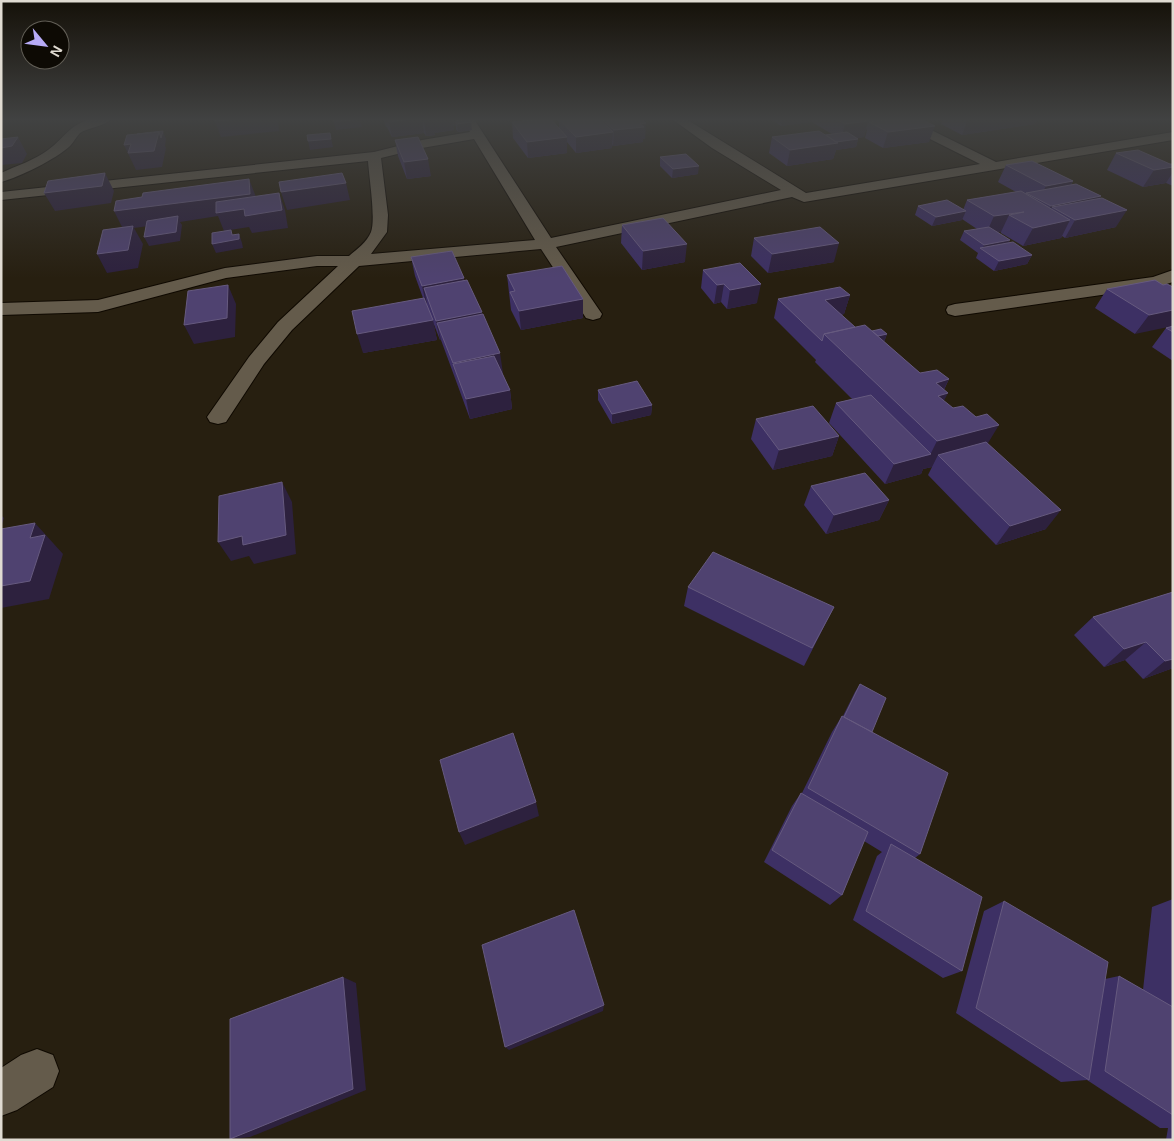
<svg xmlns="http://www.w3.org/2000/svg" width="1174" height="1141" font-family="Arial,sans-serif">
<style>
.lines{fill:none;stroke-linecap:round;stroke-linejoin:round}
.street-casing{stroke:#0f0900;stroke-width:2}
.street{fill:#645b4b;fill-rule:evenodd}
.wall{fill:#3d3064}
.shaded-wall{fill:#2d213e}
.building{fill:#4f4270;stroke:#665a7f}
</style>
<rect width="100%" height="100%" fill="#271f10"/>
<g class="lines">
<defs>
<path id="street" d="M92 119H111C104 127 89 127 80 133 76 137 74 142 70 146 56 159 20 177 1 182V173C16 166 35 160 48 150 66 137 68 125 92 119Z
M464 119H474L551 238 781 190 712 148 672 119H686L806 193 980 164 896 122 894 119H909L996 162 1173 132V140L804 202 792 197 556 247 602 314 600 318 593 320 586 318 541 249 359 266 292 330 264 364 226 422 218 424 210 422 207 417 249 357 278 322 338 266H317L226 278 98 312 1 315V303L98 300 225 268 317 256H349C357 249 367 242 371 232 376 219 369 177 368 161L1 200V192L374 152 422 140 470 132ZM474 139 535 240 371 254 387 232 388 215 381 158 422 148Z
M1173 270V282L1157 287 955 316 948 314 946 310 948 306 955 304 1153 277Z
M37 1049 53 1055 59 1071 53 1087 17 1110 1 1116V1068L21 1055Z"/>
</defs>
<use href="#street" class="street-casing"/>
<use href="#street" class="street"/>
</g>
<path class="wall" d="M383 119H466L472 130 458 132 456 129V126H454L453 125 454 130 434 133 435 135 426 136 424 133 392 137 387 127H386Z
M556 119H641L645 139H643V142L613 146 612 145V148L576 153 567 142V153L528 158 513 138 512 122 559 128V122Z
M771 119H921L929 142 883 148 865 138 867 130 866 129 864 137 856 138 858 139 856 147 836 150 833 159 787 166 769 153 772 137 832 134 810 121V122L781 126Z
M943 119H1049L1040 120 1038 119 1035 124 962 135 941 124Z
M395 140 431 176 407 179 398 156Z
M1116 153 1170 164H1173V186L1166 183 1143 187 1107 170Z
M660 157 698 174 672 178 660 166Z
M1006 165 1073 181 1071 185 1100 198 1116 227 1065 238 1062 236 1061 238 1023 246 1001 233V232H998L1009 243 1032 255 1027 264 994 271 976 258 978 253 960 240 964 231 977 229 962 219V220L932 226 915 215 918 206 963 210 967 200 1016 192 998 182Z
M622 225 685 262 642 270 621 243Z
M754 238 834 262 768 273 751 256Z
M411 257 464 278V281L482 315 502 373 510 390 512 409 470 419 441 340H440L433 322 437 340 363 353 423 298 415 276Z
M703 270 757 303 727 309 721 302 714 304 701 288Z
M507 275 583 299V318L521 330 511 310Z
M1163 285 1173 287 1135 334 1095 308 1107 289Z
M850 295 844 314 841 315 855 327 887 334 884 342 920 373 949 379 944 390V401L988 444 1046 529 996 545 928 475 932 467 923 469 921 474 885 484 829 423 836 403 852 399 815 362 816 360 774 318 778 299Z
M1173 326V361L1152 347 1166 328Z
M598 390 652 405 651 415 612 424 598 400Z
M756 419 839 436 832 456 773 470 751 439Z
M811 486 889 500 879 520 826 534 804 505Z
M688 587 834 607 804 666 684 606Z
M1173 592V668L1143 679 1125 660 1104 667 1074 635 1093 617Z
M860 684 872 732 920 854 915 858 962 971 943 978 853 920 877 856 882 852 864 841 842 895 830 905 764 862 792 806 801 793H802L832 732 842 716H843L855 692Z
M1173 899V1140H1166L1168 1128H1160L1087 1080 1061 1082 956 1013 984 911 1004 901 1105 979 1119 976 1143 990 1152 907Z"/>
<path class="shaded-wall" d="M242 119H278L279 131 221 137 215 121Z
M360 119 362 127 336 130 334 122Z
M392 119H422L424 133 392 137 389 122Z
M422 119H452L454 130 434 133 435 135 426 136 424 120Z
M453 119H466V123L471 122 472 130 458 132 457 124 455 121 456 126H454Z
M782 119H810V122L781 126Z
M880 119H912L935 126 929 142 883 148 888 132 878 126Z
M968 119H1038L1035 124 962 135Z
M868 121 864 137 841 140 845 124Z
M646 123 645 139H643V142L613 146 614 130Z
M163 131 166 139 165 146 166 148 162 167 136 170 124 145 131 144 159 132Z
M613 132 612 148 576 153V137Z
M330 133 333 147 310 150 308 141Z
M18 137 27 154 22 163 1 165V148Z
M567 137V153L528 158 527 142Z
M858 139 856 147 836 150 833 159 787 166 790 150Z
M428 159 431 176 407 179 404 162Z
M699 166 698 174 672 178 673 169Z
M1173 167V172L1166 183 1143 187 1154 170Z
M105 173 114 191 111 203 55 211 44 193Z
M249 179 256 197 279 193 285 210 288 228 252 233 249 227 224 231 218 216 180 222 182 225 180 241 149 246 144 237 177 222 134 228 143 244 138 268 107 273 97 254 123 229 114 211Z
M1073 181 1064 198 1039 199 1046 186Z
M346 183 350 200 287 210 281 192Z
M1101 196 1091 214 1052 207 1043 223H1042L1051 206Z
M1127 210 1116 227 1065 238 1075 220Z
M966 211 962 220 932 226 936 217Z
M1024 212 1009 215 1001 232 986 234 994 216Z
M1070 220 1061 238 1023 246 1033 228Z
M231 230 235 240 239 234 242 243 243 248 216 253 212 244 232 235Z
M1010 240 1006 250H982L984 245Z
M839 243 834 262 768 273 772 254Z
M687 244 685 262 642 270 643 251Z
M1032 255 1027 264 994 271 999 261Z
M464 278 467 297 424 288 427 304H426L422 286Z
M724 284 721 302 714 304 717 285Z
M761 284 757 303 727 309 730 290Z
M228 285 236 304 235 337 194 344 184 325Z
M850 295 844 314 819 319 825 300Z
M583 299V318L521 330 519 311Z
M1173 310V326L1135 334 1149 315Z
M482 312 484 331 437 323 441 340H440L436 321Z
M433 320 437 340 363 353 357 334Z
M887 334 883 344 858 341Z
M500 353 503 373 460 382 453 364 456 382 453 363Z
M949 379 941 395 948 393 933 422 936 383Z
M510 390 512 409 470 419 466 399Z
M652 405 651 415 612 424V414Z
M999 425 982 453 938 455 932 467 923 469 921 474 885 484 894 464 930 455 937 441Z
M839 436 832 456 773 470 779 450Z
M282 482 292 502 296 554 254 564 249 556 231 561 218 542Z
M889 500 879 520 826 534 834 515Z
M1061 510 1046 529 996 545 1010 526Z
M1 515 4 518 1 527Z
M35 523 63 554 49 599 1 608V586L30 538Z
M1146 642 1125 660 1104 667 1124 649Z
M1173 659V668L1143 679 1165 661Z
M536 802 539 816 465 845 459 832Z
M343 977 356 983 366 1090 250 1137 230 1139Z
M604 1005 603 1011 509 1050 505 1047Z"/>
<path class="building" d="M215 119H242L215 121Z
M333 119H360L334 122Z
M387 119H412L389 122Z
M469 119 471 122 457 124 455 121Z
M543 119H551L567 137 527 142 512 122Z
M559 119H599L613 132 576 137Z
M602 119H641L646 123 640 124 644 127 614 130Z
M836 119H865L868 121 845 124Z
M892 119H921L935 126 888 132 869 122Z
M163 131 161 138 159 132 137 134Z
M819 131 838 143 790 150 772 137Z
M159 132 154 151 128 153 131 144 124 145 127 135Z
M847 132 858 139 836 142 826 135Z
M330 133 331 139 308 141 307 135Z
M18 137 12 146 1 148V139Z
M418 137 428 159 404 162 395 140Z
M1138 150 1170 164H1173V167L1154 170 1116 153Z
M686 154 699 166 673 169 660 157Z
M1032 161 1073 181 1046 186 1006 165Z
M105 173 102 186 44 193 48 181Z
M342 173 346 183 281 192 279 182Z
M249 179 250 194 114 211 116 201 142 197 143 193Z
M1076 184 1101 196 1051 206 1026 193Z
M1021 191 1070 220 1033 228 1009 215 1024 212 994 216 967 200Z
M279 193 282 210 245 216 244 209 216 213V202Z
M1102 198 1127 210 1075 220 1052 207Z
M947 200 966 211 936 217 918 206Z
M178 216 176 232 144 237 147 221Z
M663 218 687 244 643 251 622 225Z
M133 226 128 250 97 254 103 230Z
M820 227 839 243 772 254 754 238Z
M989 227 1010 240 984 245 964 231Z
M231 230 232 235 239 234V239L212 244V233Z
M1013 242 1032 255 999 261 980 248Z
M452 251 464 278 422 286 411 257Z
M740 263 761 284 730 290 724 284 717 285 703 270Z
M562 266 583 299 519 311 510 292 515 291 507 275Z
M467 280 482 312 436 321 424 288Z
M1155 280 1163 285 1167 284 1173 287V310L1149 315 1107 289Z
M228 285 227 318 184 325 188 291Z
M840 287 850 295 825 300 855 327 824 334 822 341 778 299Z
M424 298 433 320 357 334 352 311Z
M483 314 500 353 453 363 437 323Z
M865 325 920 373 937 370 949 379 936 383 948 393 938 396 953 408 963 406 976 417 987 414 999 425 937 441 824 334Z
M1173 326V332L1166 328Z
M881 329 887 334 878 336 872 331Z
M494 356 510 390 466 399 453 364Z
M637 381 652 405 612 414 598 390Z
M871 395 931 454 894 464 836 403Z
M813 406 839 436 779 450 756 419Z
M986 442 1061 510 1010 526 938 455Z
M865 473 889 500 834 515 811 486Z
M282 482 286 535 243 545 242 536 218 542 219 496Z
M35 523 30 538 45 535 30 581 1 586V529Z
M713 552 834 607 812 648 688 587Z
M1173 592V659L1165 661 1146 642 1124 649 1093 617Z
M860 684 886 698 872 732 844 717Z
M842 716 948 773 920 854 808 788Z
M513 733 536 802 459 832 440 760Z
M801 793 868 832 842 895 772 850Z
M891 844 982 897 962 971 866 911Z
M1004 901 1108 962 1089 1080 976 1008Z
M574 910 604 1005 505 1047 482 945Z
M1119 976 1173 1007V1115L1105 1071Z
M343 977 353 1089 230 1139V1019Z"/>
<linearGradient id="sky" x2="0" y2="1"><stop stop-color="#151109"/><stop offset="0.43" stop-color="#414242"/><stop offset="1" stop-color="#414242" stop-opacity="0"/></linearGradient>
<rect width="1174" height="278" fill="url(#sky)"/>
<rect width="1174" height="1141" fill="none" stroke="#e0dbd2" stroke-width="5"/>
<g transform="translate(45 45) rotate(119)"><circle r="24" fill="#0d0a04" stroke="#615e56"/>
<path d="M0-4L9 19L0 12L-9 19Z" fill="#b7abf7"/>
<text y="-8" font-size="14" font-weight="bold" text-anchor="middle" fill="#e0dbd2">N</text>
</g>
</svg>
